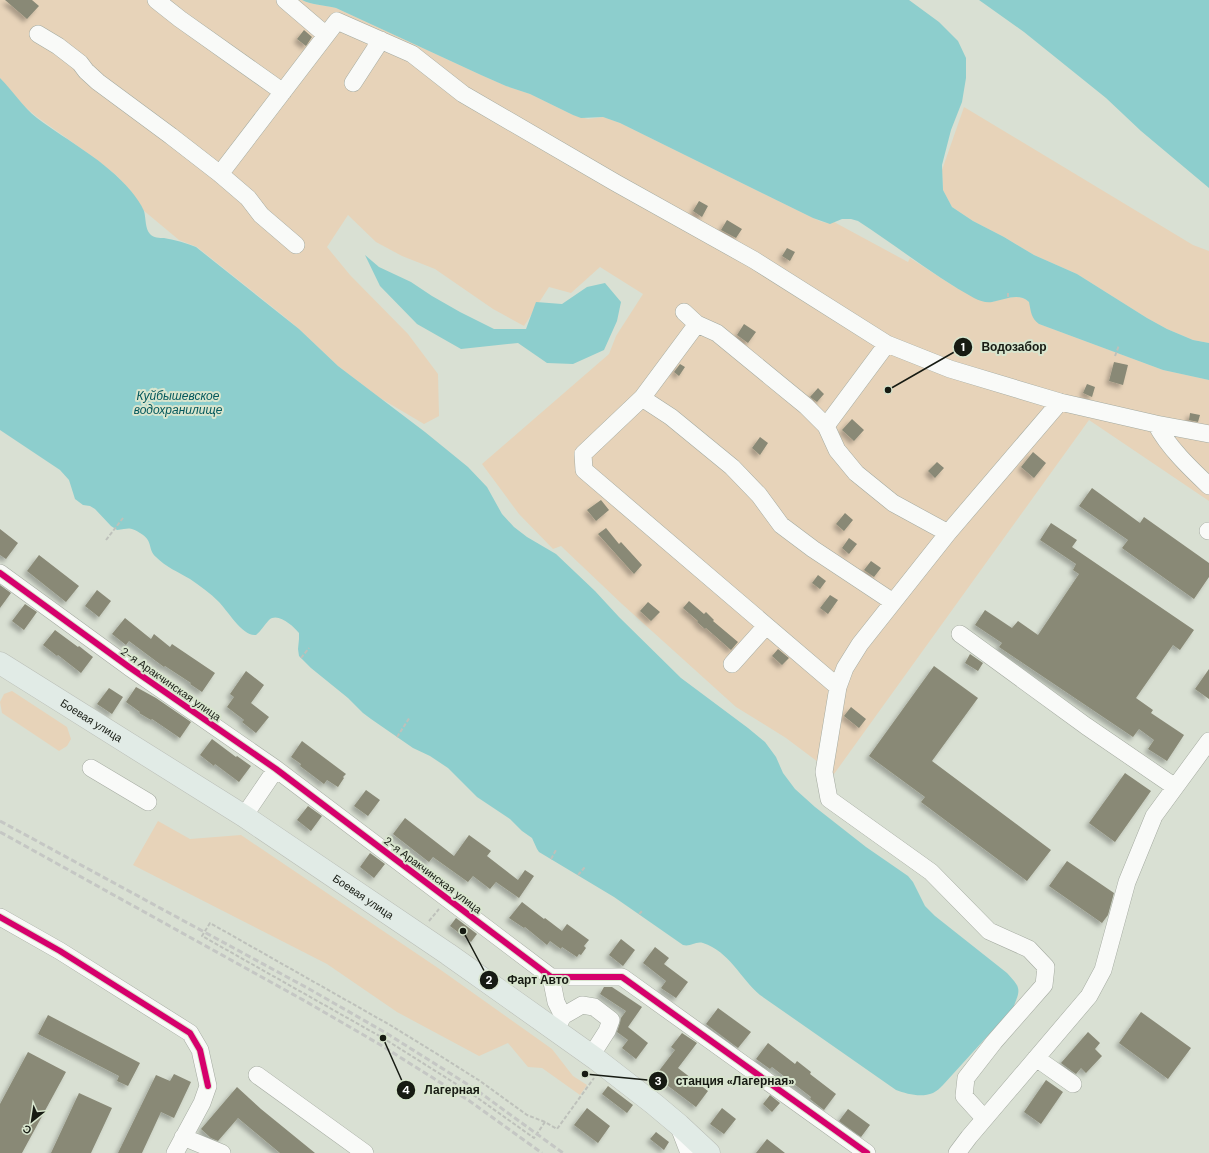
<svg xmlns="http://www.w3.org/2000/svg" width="1209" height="1153" font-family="'DM Sans',sans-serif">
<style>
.green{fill:#e7d3b9}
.water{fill:#8dcecd}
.building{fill:#898976;filter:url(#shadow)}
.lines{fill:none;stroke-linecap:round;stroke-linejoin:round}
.minor-casing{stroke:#a4aaa0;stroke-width:18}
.major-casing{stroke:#babeb7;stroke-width:23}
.path{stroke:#bec1bb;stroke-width:2;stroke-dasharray:4 2;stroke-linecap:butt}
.minor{stroke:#f9faf8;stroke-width:17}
.major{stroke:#e1ebe6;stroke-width:22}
.rail{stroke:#c5c7c4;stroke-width:3;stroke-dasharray:6 3;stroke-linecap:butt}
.cycleway-casing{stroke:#d8e5ce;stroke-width:8}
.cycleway{stroke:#d6006c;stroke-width:6}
.labels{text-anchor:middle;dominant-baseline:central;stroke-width:4;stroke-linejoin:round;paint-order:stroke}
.street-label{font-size:11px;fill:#171b13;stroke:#d8e5ce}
.water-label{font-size:12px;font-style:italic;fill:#04585c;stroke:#d8e5ce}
.leader{fill:none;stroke:#171b13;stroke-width:1.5}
.callout-dot{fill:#171b13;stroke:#d8e5ce;stroke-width:1.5}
.mark-label{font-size:12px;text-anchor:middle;font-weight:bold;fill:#fff}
.callout-label{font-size:12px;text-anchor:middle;font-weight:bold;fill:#171b13;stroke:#d8e5ce;stroke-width:4;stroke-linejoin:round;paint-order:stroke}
</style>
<defs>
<filter id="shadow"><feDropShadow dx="-3.5" dy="3.5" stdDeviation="2" flood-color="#0004"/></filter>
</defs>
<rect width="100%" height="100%" fill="#d9e0d3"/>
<path class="green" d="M0 0H302C312 5 324 5 336 8L481 75 506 86 530 94 573 115 588 119 603 117 620 123 813 218C820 221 827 225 834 222L908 262 910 258 955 287 992 302C1001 299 1020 293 1028 301 1033 306 1036 317 1039 324L1163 370 1209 380V501L1089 420 834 774 786 738 736 707 622 604 561 546 553 549 519 514 482 464 609 354 616 336 643 294 600 267 571 293 549 287 524 326 493 309 435 269 402 256 376 242 348 215 327 247 350 275 408 334 438 374 439 416 424 424 380 398 338 366 299 329 281 314 197 247 179 240 143 210 131 191 116 175 96 159 37 117 25 107 0 78Z
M964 107 1193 245 1209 251V343L1193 340 1167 329 1147 318 1077 274 1034 255 1004 237 973 221 952 207 943 190 942 170Z
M12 691 67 727 71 739 67 746 59 751 2 713 0 702 4 694Z
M158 821 190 839 241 835 438 968 552 1049 573 1076 587 1085 580 1095 542 1068 528 1067 508 1043 479 1056 397 1012 327 964 133 865Z"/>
<path class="water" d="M302 0H909L939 22 958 41 966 58V78L962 102 951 130 942 165 943 190 952 207 973 221 1004 237 1034 255 1077 274 1147 318 1167 329 1193 340 1209 343V380L1163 370 1039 324C1031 318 1031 312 1029 302 1018 292 1005 300 992 302 986 303 980 301 974 298 963 292 952 285 941 278 912 259 886 239 858 221L851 219H842L830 224 813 218 620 123 603 117 581 118 573 115 530 94 506 86 481 75 336 8C324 5 312 5 302 0Z
M979 0H1209V188L1141 131 1106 98 1024 32Z
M0 78C13 91 23 107 37 118 69 142 105 160 131 191 136 197 141 204 144 211 146 218 145 229 150 234 153 238 160 238 164 238 176 240 186 243 196 247L299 329 338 366 425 432 468 467 487 487 502 514 514 527 527 537 556 554 595 591 619 617 681 678 748 728 765 742 776 757 783 773 795 789 815 807 866 847 908 876 913 882 925 906 935 916 1007 973C1021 988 1021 989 1013 1008L943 1085C940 1088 937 1091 933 1093 921 1098 907 1094 896 1090L760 995C741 979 729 951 703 943 695 941 691 947 683 945L614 897 539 852 537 849 532 838 522 831 510 819 477 797 448 768 430 756 413 748 371 719 363 713 348 698 311 668 299 656 298 649 299 639V633C293 626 278 612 269 620 264 625 261 631 256 635 243 637 227 610 219 602 210 593 200 586 190 579 178 572 166 567 156 557 147 549 154 541 140 533 129 526 128 529 117 530L111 526 95 509 90 506 83 505 75 499 69 480 60 470 0 430Z
M365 255 379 267 411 282 432 296 460 312 494 329H526L536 302 562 304 587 287 605 283 621 302 617 321 604 350 573 364 547 363 518 343 461 349 417 324 380 286Z"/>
<path class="building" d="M5 0H32L39 6 27 19Z
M304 30 312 37 306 46 297 39Z
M699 201 708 206 702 217 693 211Z
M727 220 742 229 736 238 721 230Z
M787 248 795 252 790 261 782 256Z
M744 324 756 332 748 343 737 335Z
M1114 362 1128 365 1123 385 1109 381Z
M680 364 685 367 679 376 674 372Z
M1087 384 1095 387 1092 397 1083 393Z
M818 388 824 394 817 402 810 397Z
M1190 413 1200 415 1198 422 1189 420Z
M852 419 864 430 854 441 842 430Z
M760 437 768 443 760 455 752 448Z
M1033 452 1046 463 1034 478 1021 467Z
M937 462 944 468 935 478 928 471Z
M1092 488 1140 523 1144 517 1209 563V577L1194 599 1122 548 1128 540 1079 506Z
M601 500 609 510 596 521 587 510Z
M845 513 853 520 844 531 836 524Z
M1051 523 1077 540 1072 547 1194 630 1180 650 1173 645 1136 698 1153 710 1151 713 1184 735 1167 761 1148 749 1154 740 1139 729 1133 737 999 647 1002 643 975 625 985 610 1012 628 1018 621 1038 635 1079 574 1073 570 1076 564 1040 540Z
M606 528 619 544 621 542 642 565 634 574 598 534Z
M0 529 18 543 6 559 0 555Z
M849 538 857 544 849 554 842 548Z
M39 555 79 586 66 602 27 571Z
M871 561 881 568 874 577 864 570Z
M818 575 826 581 820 589 812 583Z
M0 585 11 593 0 608Z
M97 590 111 601 99 617 85 606Z
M830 595 838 600 828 614 820 608Z
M689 601 704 614 706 612 714 620 713 621 738 642 731 650 706 628 705 629 697 622 698 621 683 608Z
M648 602 660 612 651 621 640 611Z
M25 604 37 612 24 630 12 621Z
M125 618 151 639 154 634 170 647 172 644 215 673 202 692 190 684 191 683 165 666 164 667 129 641 126 645 112 634Z
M55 630 78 647 79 646 93 657 81 673 58 655 57 656 43 645Z
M778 649 789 658 782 665 772 656Z
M970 654 983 663 978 671 965 663Z
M934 666 978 698 932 761 1051 850 1027 881 921 802 925 797 869 756Z
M1209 669V699L1195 689Z
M246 671 264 685 251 703 269 717 256 733 242 722 244 720 227 707 234 697 230 694Z
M136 687 156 698 191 722 180 738 152 719 151 720 139 713 140 712 126 702Z
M109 688 123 697 112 714 97 704Z
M851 707 866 719 859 728 844 716Z
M212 739 236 757 237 756 251 766 239 782 215 764 214 766 200 755Z
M302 741 346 774 343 777 344 778 338 787 327 780 324 784 300 766 301 764 291 757Z
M1125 773 1151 791 1115 842 1089 823Z
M366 790 380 800 368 816 354 806Z
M308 806 322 816 311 831 297 820Z
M405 818 454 856 469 835 491 851 487 856 518 880 525 870 534 876 519 898 496 882 490 889 473 876 468 882 433 857 429 862 393 834Z
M370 853 385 864 374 878 360 867Z
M1067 861 1114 893 1108 915 1102 923 1049 886Z
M522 902 544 919 545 918 562 931 567 924 589 940 584 946 586 948 581 955 579 954 577 957 562 947 561 949 550 941 547 945 525 927 524 928 509 918Z
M456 918 477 934 471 942 450 926Z
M621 939 635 950 623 966 609 955Z
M655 947 669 958 664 964 688 982 676 998 661 988 666 981 643 963Z
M604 987H612L642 1007 628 1027 648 1043 636 1059 622 1048 628 1040 617 1032 620 1023 621 1018 626 1011 600 994Z
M718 1008 751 1032 738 1048 706 1024Z
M1141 1012 1191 1048 1168 1079 1119 1043Z
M48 1015 140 1063 128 1086 117 1081 119 1076 38 1034Z
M1088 1032 1100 1043 1095 1049 1102 1056 1086 1073 1081 1068 1076 1074 1061 1063Z
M682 1033 697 1043 678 1068 708 1091 696 1107 655 1076 675 1050 671 1047Z
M768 1043 795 1064 797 1061 811 1072 810 1074 836 1094 824 1110 810 1099 811 1097 772 1067 770 1069 756 1059Z
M28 1052 66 1072 22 1153H0V1104Z
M174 1074 191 1082 174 1118 161 1112 142 1153H118L156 1075 170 1081Z
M1046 1080 1063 1092 1041 1124 1024 1112Z
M608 1086 633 1105 627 1113 602 1094Z
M237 1087 261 1109 315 1153H280L238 1118 218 1141 211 1138 201 1129Z
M79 1093 112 1108 91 1153H51Z
M770 1095 780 1103 772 1112 763 1104Z
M587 1108 610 1126 598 1143 574 1125Z
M722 1108 736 1119 724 1134 710 1124Z
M848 1109 870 1125 861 1137 839 1121Z
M656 1132 669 1142 664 1150 650 1139Z
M767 1139 785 1153H756Z"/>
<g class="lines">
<defs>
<path id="minor" d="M156 0 180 19 283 92
M285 0 326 35
M38 34 58 46 80 63 86 71 98 82 171 136 220 174 248 198 261 215 296 245
M353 83 381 40
M220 174 337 21 412 54 463 94 616 183 754 260 887 344 950 369 1060 402 1156 424 1209 434
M684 312 697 324 717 333 806 406 826 426 837 450 856 473 893 503 948 533
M697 324 642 398 583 454 584 470 838 687
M642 398 671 417 732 467 759 495 781 525 813 549 893 602
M1156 424C1168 447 1190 468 1209 486
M826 426 887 344
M1208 531H1209
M0 573 129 667 276 769 551 977H622L867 1153
M960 634 1086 726 1175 787
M732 664 766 626
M91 768 148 802
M244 816 276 769
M0 917 60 951 190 1033 200 1050 208 1086 202 1103 175 1153
M551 977 556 1002 563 1016 558 1025
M563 1016 582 1005 594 1007 611 1020 607 1031 591 1056
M1036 1058 1073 1084
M257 1075 365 1153
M984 1118 964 1096 966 1078 994 1042 1044 985 1046 967 1029 949 989 931 931 872 829 799 824 772 838 687 845 668 860 644 948 533 1060 402
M679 1127 689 1153
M183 1137 222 1153
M957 1153 969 1137 1089 996 1103 970 1127 882 1154 816 1209 741"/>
<g id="major">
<path id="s1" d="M0 663 244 816 448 954 596 1059 654 1104 679 1125 709 1153"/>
</g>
</defs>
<use href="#minor" class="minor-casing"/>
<use href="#major" class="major-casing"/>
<path class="path" d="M1008 293V298
M1115 356 1119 345
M106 540 123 518
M301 658 309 648
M397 737 410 717
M551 859 556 850
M578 875 585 867
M639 914 643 910
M429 921 439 909
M545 1122 527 1115 480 1081 442 1057 390 1025 210 923 202 936 383 1038 472 1094 534 1138 545 1122 557 1129 594 1078"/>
<use href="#minor" class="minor"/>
<use href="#major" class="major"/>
<path class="rail" d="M0 821 311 990 386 1033 475 1089 563 1153
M0 832 305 1001 379 1044 468 1100 542 1153"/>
<defs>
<path id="cycleway" d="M0 573 129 667 276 769 551 977H622L867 1153
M0 917 60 951 190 1033 200 1050 208 1086"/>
</defs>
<use href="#cycleway" class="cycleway-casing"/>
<use href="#cycleway" class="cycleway"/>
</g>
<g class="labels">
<g class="street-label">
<text transform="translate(171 684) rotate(35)">2-я Аракчинская улица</text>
<text stroke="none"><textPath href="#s1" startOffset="108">Боевая улица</textPath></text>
<text transform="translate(433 875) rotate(37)">2-я Аракчинская улица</text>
<text stroke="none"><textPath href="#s1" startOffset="432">Боевая улица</textPath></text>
</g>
<g class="water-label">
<text x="178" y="396">Куйбышевское<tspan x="178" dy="14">водохранилище</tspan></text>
</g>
</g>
<path class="leader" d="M888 390L963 347M463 931L489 980M585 1074L658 1081M383 1038L406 1090"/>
<g class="callout-dot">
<circle cx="888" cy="390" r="4"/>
<circle cx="463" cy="931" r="4"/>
<circle cx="585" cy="1074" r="4"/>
<circle cx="383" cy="1038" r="4"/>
<circle cx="963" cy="347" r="10"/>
<circle cx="489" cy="980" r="10"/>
<circle cx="658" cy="1081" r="10"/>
<circle cx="406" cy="1090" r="10"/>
</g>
<g class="mark-label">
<text x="963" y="351">1</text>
<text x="489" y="984">2</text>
<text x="658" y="1085">3</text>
<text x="406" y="1094">4</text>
</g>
<g class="callout-label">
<text x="1014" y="351">Водозабор</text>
<text x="538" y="984">Фарт Авто</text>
<text x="735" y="1085">станция «Лагерная»</text>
<text x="452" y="1094">Лагерная</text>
</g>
<g transform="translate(32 1121) rotate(210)" stroke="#d8e5ce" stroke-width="3" paint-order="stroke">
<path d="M0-3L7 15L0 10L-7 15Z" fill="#171b13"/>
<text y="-6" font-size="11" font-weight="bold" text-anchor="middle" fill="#171b13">С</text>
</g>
</svg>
